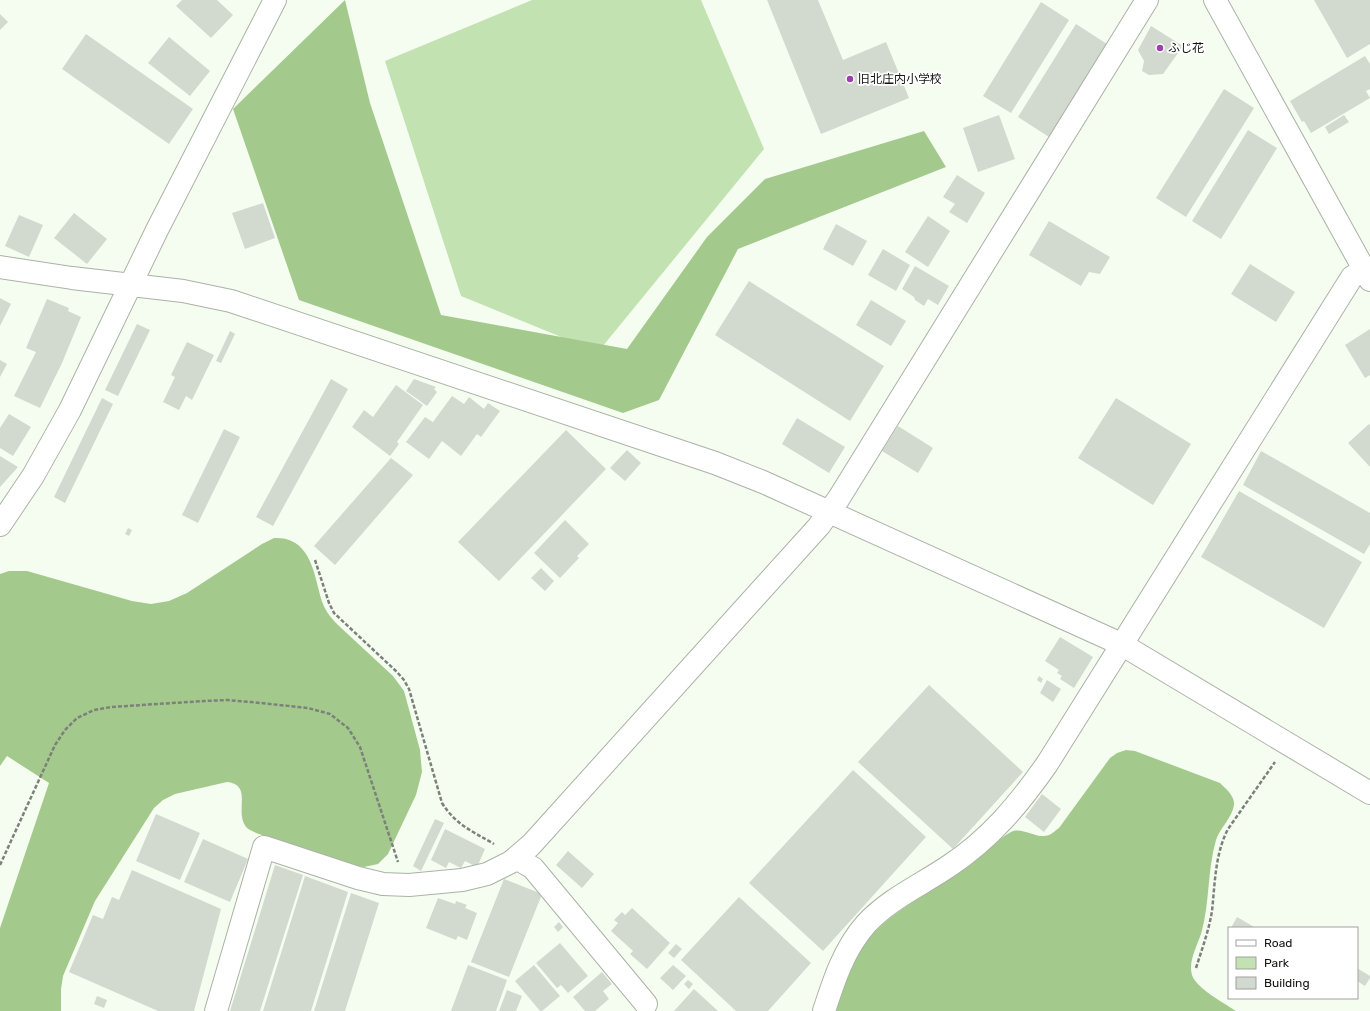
<svg xmlns="http://www.w3.org/2000/svg" width="1370" height="1011" font-family="Rubik,'Noto Sans JP',sans-serif">
<style>
.green{fill:#c2e2b1}
.forest{fill:#a3ca8c}
.building{fill:#d2d9ce}
.lines{fill:none;stroke-linecap:round;stroke-linejoin:round}
.minor-casing{stroke:#abb2a7;stroke-width:24}
.path{stroke:#7c817a;stroke-width:2.5;stroke-dasharray:4 2;stroke-linecap:butt}
.minor{stroke:#fff;stroke-width:22}
.poi-dot{fill:#9a41ac;stroke:#fff;stroke-width:1.5}
.labels{text-anchor:middle;dominant-baseline:central;stroke-width:3.5;stroke-linejoin:round;paint-order:stroke}
.poi-label{font-size:12px;fill:#131511;stroke:#fff;text-anchor:start}
</style>
<rect width="100%" height="100%" fill="#f5fdf1"/>
<path class="green" d="M532 0H701L764 149 598 352 461 296 385 61Z"/>
<path class="forest" d="M345 0 370 103 441 315 627 349 707 237 765 179 924 131 946 167 738 249 659 400 623 413 299 300 233 109Z
M274 538C278 538 283 538 286 539 314 546 315 583 323 604 326 612 332 619 338 625L393 676 404 691 420 750 422 772 416 795 388 854 378 864 364 867 351 865 256 833C253 831 249 830 247 828 233 813 254 785 227 782L175 794 163 800 154 808 95 901 63 976 61 989V1011H0V928L49 783 7 756 0 766V574L9 571H27L132 601 151 604 169 601 187 593 262 544Z
M1126 750 1135 751 1220 783C1226 789 1235 796 1234 805 1232 818 1220 828 1216 840 1207 871 1210 903 1201 934 1197 946 1188 962 1192 975 1196 988 1224 1003 1236 1011H835C841 992 847 972 857 954 880 917 920 899 955 875 965 868 975 861 985 853 993 846 1000 838 1011 832 1022 826 1037 840 1049 835 1052 834 1056 830 1059 828L1110 758 1117 753Z"/>
<path class="building" d="M182 0H217L233 15 211 38 176 6Z
M767 0H818L843 60 886 42 909 98 821 134Z
M1314 0H1370V44L1347 58Z
M1041 2 1069 20 1011 113 983 96Z
M0 14 8 22 0 30Z
M1076 24 1107 44 1049 137 1018 117Z
M1151 26 1183 46 1163 74 1149 75 1142 71 1144 61 1138 50Z
M86 34 193 109 169 144 62 69Z
M169 37 210 71 190 96 148 63Z
M1365 56 1370 64V89L1366 91 1370 98 1311 133 1304 121 1302 122 1290 101Z
M1224 89 1254 108 1186 217 1156 198Z
M999 115 1015 159 978 172 963 128Z
M1344 115 1349 122 1329 134 1325 127Z
M1248 130 1277 148 1221 239 1192 221Z
M957 175 985 193 967 223 949 212 955 204 943 197Z
M263 203 275 238 245 249 232 213Z
M74 213 107 239 87 264 54 238Z
M19 215 43 225 29 257 5 246Z
M928 216 950 231 928 267 905 252Z
M1049 221 1110 257 1100 274 1089 272 1081 286 1029 255Z
M836 224 867 241 853 266 823 249Z
M883 249 910 265 896 291 868 275Z
M1250 264 1295 292 1276 322 1231 294Z
M915 266 949 286 938 305 928 299 924 306 915 300 914 297 902 289Z
M749 281 884 366 850 421 715 335Z
M0 298 11 304 0 326Z
M47 299 69 308 68 311 81 317 62 363 40 408 14 396 36 352 26 348Z
M871 300 906 321 891 346 856 325Z
M137 324 150 330 118 396 105 390Z
M1370 329V375L1365 378 1345 345Z
M230 331 235 334 221 363 216 361Z
M187 342 214 355 192 400 186 396 179 410 163 402 175 377 171 375Z
M0 360 7 364 0 377Z
M331 379 348 389 273 526 256 517Z
M414 379 436 387 434 389 437 392 427 406 406 391Z
M396 385 423 405 397 442 399 444 390 456 352 427 364 410 373 417Z
M452 396 464 404 469 397 484 409 488 403 500 411 481 437 477 434 461 456 442 441 429 459 406 442 425 417 433 422Z
M102 398 113 404 65 503 54 497Z
M1116 398 1191 444 1153 505 1078 458Z
M9 414 31 427 13 456 0 448V428Z
M797 418 845 447 829 473 782 444Z
M1369 424 1370 425V467L1348 443Z
M898 426 933 448 918 473 882 451Z
M224 429 240 437 198 523 182 515Z
M566 430 606 469 499 581 458 542Z
M627 450 641 463 625 481 610 468Z
M1261 451 1370 513V544L1364 554 1243 485Z
M0 456 18 467 0 487Z
M391 458 413 475 335 565 314 546Z
M1239 491 1362 562 1324 628 1201 557Z
M565 520 589 544 577 556 579 558 560 578 534 553Z
M128 528 132 530 129 536 125 534Z
M541 568 554 581 545 591 531 578Z
M1060 637 1093 657 1074 688 1060 679 1062 676 1057 673 1059 670 1045 661Z
M1039 676 1043 679 1041 683 1037 680Z
M1047 680 1061 689 1053 702 1040 693Z
M929 685 1023 772 953 849 858 762Z
M853 770 926 837 823 951 749 883Z
M1042 794 1061 809 1044 832 1025 817Z
M156 814 200 833 180 880 136 861Z
M435 819 444 823 421 871 413 866Z
M445 829 485 849 477 867 465 861 461 868 449 862 446 868 431 860Z
M203 839 248 859 230 902 184 882Z
M568 851 594 874 582 888 556 865Z
M275 865 303 875 260 1011H230Z
M132 870 221 909 194 1011H158L69 972 93 915 103 919 112 897 119 900Z
M305 876 348 892 311 1011H263Z
M504 879 542 894 509 977 471 962Z
M351 893 379 903 345 1011H314Z
M739 897 811 963 768 1011H736L681 960Z
M438 898 455 904 456 901 467 905 465 908 477 913 467 940 458 936 456 940 426 928Z
M632 908 670 943 647 969 630 954 633 951 611 931 618 923 614 920 622 912 625 915Z
M1237 917 1256 928H1231Z
M559 922 563 927 558 932 554 927Z
M560 943 588 976 568 993 561 985 557 988 536 963Z
M676 944 682 949 674 958 668 953Z
M468 965 507 980 496 1011H451Z
M534 965 560 996 542 1011H540L515 981Z
M673 965 686 976 673 990 660 978Z
M1357 968 1370 976V978L1365 986 1357 981Z
M602 972 612 984 603 991 609 999 595 1011H585L573 997Z
M688 980 693 984 689 989 684 984Z
M694 989 718 1011H674Z
M507 990 522 996 516 1011H499Z
M97 996 107 1000 104 1008 94 1004Z"/>
<g class="lines">
<defs>
<path id="minor" d="M1215 0 1370 280
M0 267 72 278 183 291 231 301 715 463 763 482 1121 644 1370 793
M0 525 33 476 70 410 157 230 275 0
M516 858 533 868 646 1004
M216 1011 264 847 358 878 383 884 409 885 462 880 487 874 511 862 531 845 819 526 839 498 1147 0
M824 1011C834 980 844 949 866 924 889 899 921 885 949 866 990 839 1019 804 1047 764L1352 277 1364 270"/>
</defs>
<use href="#minor" class="minor-casing"/>
<path class="path" d="M315 560 329 603 334 613 397 672 404 680 409 689 442 803C456 825 472 831 494 844
M0 865 55 745 65 730 77 718 94 710 111 707 204 701 227 700 251 702 308 708 330 714 348 728 360 747 398 862
M1196 968C1202 949 1209 930 1212 911 1215 883 1215 854 1228 829L1275 762"/>
<use href="#minor" class="minor"/>
</g>
<g class="poi-dot">
<circle cx="1160" cy="48" r="4"/>
<circle cx="850" cy="79" r="4"/>
</g>
<g class="labels">
<g class="poi-label">
<text x="1168" y="48">ふじ花</text>
<text x="858" y="79">旧北庄内小学校</text>
</g>
</g>
<rect x="1228" y="927" width="130" height="72" fill="#ffffff" stroke="#a1a1a0"/>
<rect x="1236" y="940" width="20" height="6" fill="#ffffff" stroke="#a1a1a0"/>
<text x="1264" y="947" font-size="12" fill="#131511">Road</text>
<rect x="1236" y="957" width="20" height="12" fill="#c2e2b1" stroke="#a1a1a0"/>
<text x="1264" y="967" font-size="12" fill="#131511">Park</text>
<rect x="1236" y="977" width="20" height="12" fill="#d2d9ce" stroke="#a1a1a0"/>
<text x="1264" y="987" font-size="12" fill="#131511">Building</text>
</svg>
